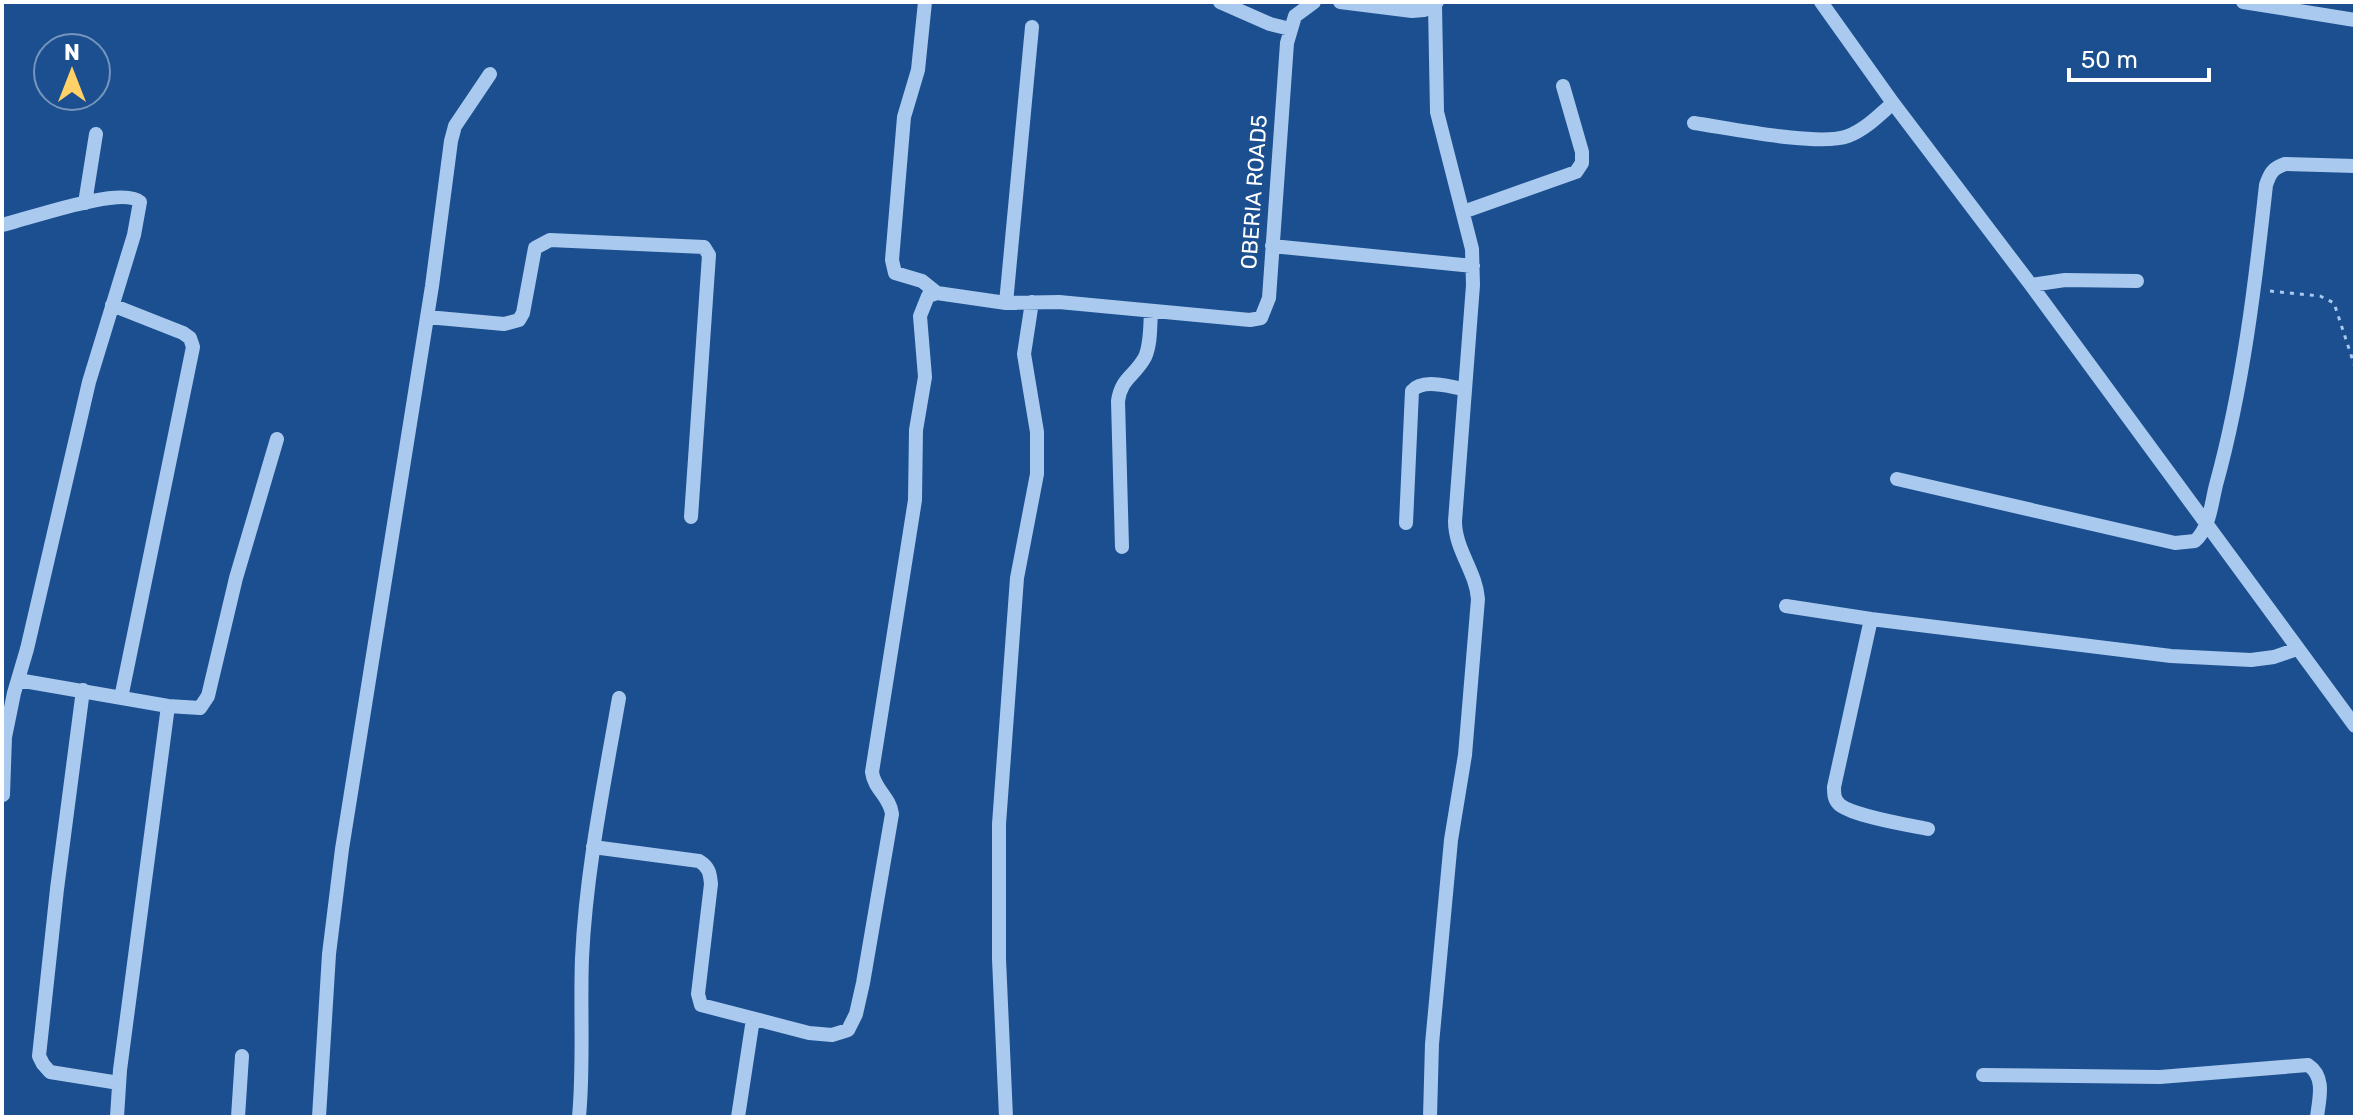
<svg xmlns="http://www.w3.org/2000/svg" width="2357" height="1119" font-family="Rubik,sans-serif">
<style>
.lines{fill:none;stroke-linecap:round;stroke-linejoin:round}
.path{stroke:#a9c9ee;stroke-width:3;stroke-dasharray:4 6;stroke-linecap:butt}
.minor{stroke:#a9c9ee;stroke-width:14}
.labels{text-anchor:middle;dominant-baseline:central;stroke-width:8;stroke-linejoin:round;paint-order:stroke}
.street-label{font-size:22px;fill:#fff;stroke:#1b4f8f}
</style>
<rect width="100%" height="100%" fill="#1b4f8f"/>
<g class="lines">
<path class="path" d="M2270 291 2320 296 2334 303 2355 367"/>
<path class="minor" d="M925 2 918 70 904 117 892 260 895 273 922 281 937 293
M1220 2 1270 24 1290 29
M1340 2 1412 11 1424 10 1437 2
M1821 2 1893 103 2031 285 2355 726
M2243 2 2355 20
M1694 123C1729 128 1819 147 1848 136 1866 129 1879 115 1893 103
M85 203 96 134
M1463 212 1576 172 1582 163V152L1563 86
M2 225C28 219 123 185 140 202L134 235 89 382 27 649 14 693 5 737 3 795
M1272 246 1473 266
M2031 285 2065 280 2137 281
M1006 303 1032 27
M112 305 183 333 190 338 193 347 121 698
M427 317 504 324 519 320 523 313 535 248 550 240 704 247 709 255 691 517
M1897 479 2175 543 2195 541C2210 527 2211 505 2216 485 2243 387 2255 286 2266 185 2270 173 2273 168 2285 164L2355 166
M1406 523 1412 391C1423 378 1449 387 1465 389
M1122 547 1118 401C1121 378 1135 376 1145 357 1151 344 1150 326 1151 311
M1786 606 1871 619 2171 656 2251 660 2274 657 2297 649
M1871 619 1834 787C1834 794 1834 800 1840 805 1854 816 1908 825 1928 829
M18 680 168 706 200 708 208 696 236 578 277 439
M83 690 57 889 39 1056 43 1064 50 1072 119 1083
M593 847 699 861C709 867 710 873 711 884L698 994 701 1005 809 1033 832 1035 848 1030 856 1014 863 983 892 814C890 797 874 789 872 772L915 500 916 430 925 377 920 316 928 296 937 293 1006 303 1059 302 1250 320 1261 318 1269 298 1287 43 1295 16 1314 2
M1983 1075 2160 1077 2308 1065C2326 1077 2319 1099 2317 1117
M117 1117 120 1070 168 706
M238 1117 242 1056
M319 1117 329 954 342 849 432 286 451 141 455 126 490 74
M579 1117C584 1064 580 1011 582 958 586 871 604 784 619 698
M738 1117 753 1019
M1006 1117 999 959V824L1017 578 1037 474V432L1024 354 1032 302
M1430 1117 1432 1044 1451 840 1465 755 1478 599C1476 571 1455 550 1455 521L1473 285 1472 249 1437 112 1435 5"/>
</g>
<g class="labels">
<g class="street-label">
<text transform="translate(1254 192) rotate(-86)">OBERIA ROAD5</text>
</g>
</g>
<rect width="2357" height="1119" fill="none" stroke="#ffffff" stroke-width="8"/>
<g transform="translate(72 72)"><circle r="38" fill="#1b4f8f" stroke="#7695bc" stroke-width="2"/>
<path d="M0-6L14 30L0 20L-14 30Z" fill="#ffd166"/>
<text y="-12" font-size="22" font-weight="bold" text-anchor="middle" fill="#ffffff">N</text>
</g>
<path d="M2069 68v12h140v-12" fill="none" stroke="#ffffff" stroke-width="4"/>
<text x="2081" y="68" font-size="24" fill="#ffffff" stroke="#1b4f8f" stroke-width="6" paint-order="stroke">50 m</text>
</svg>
